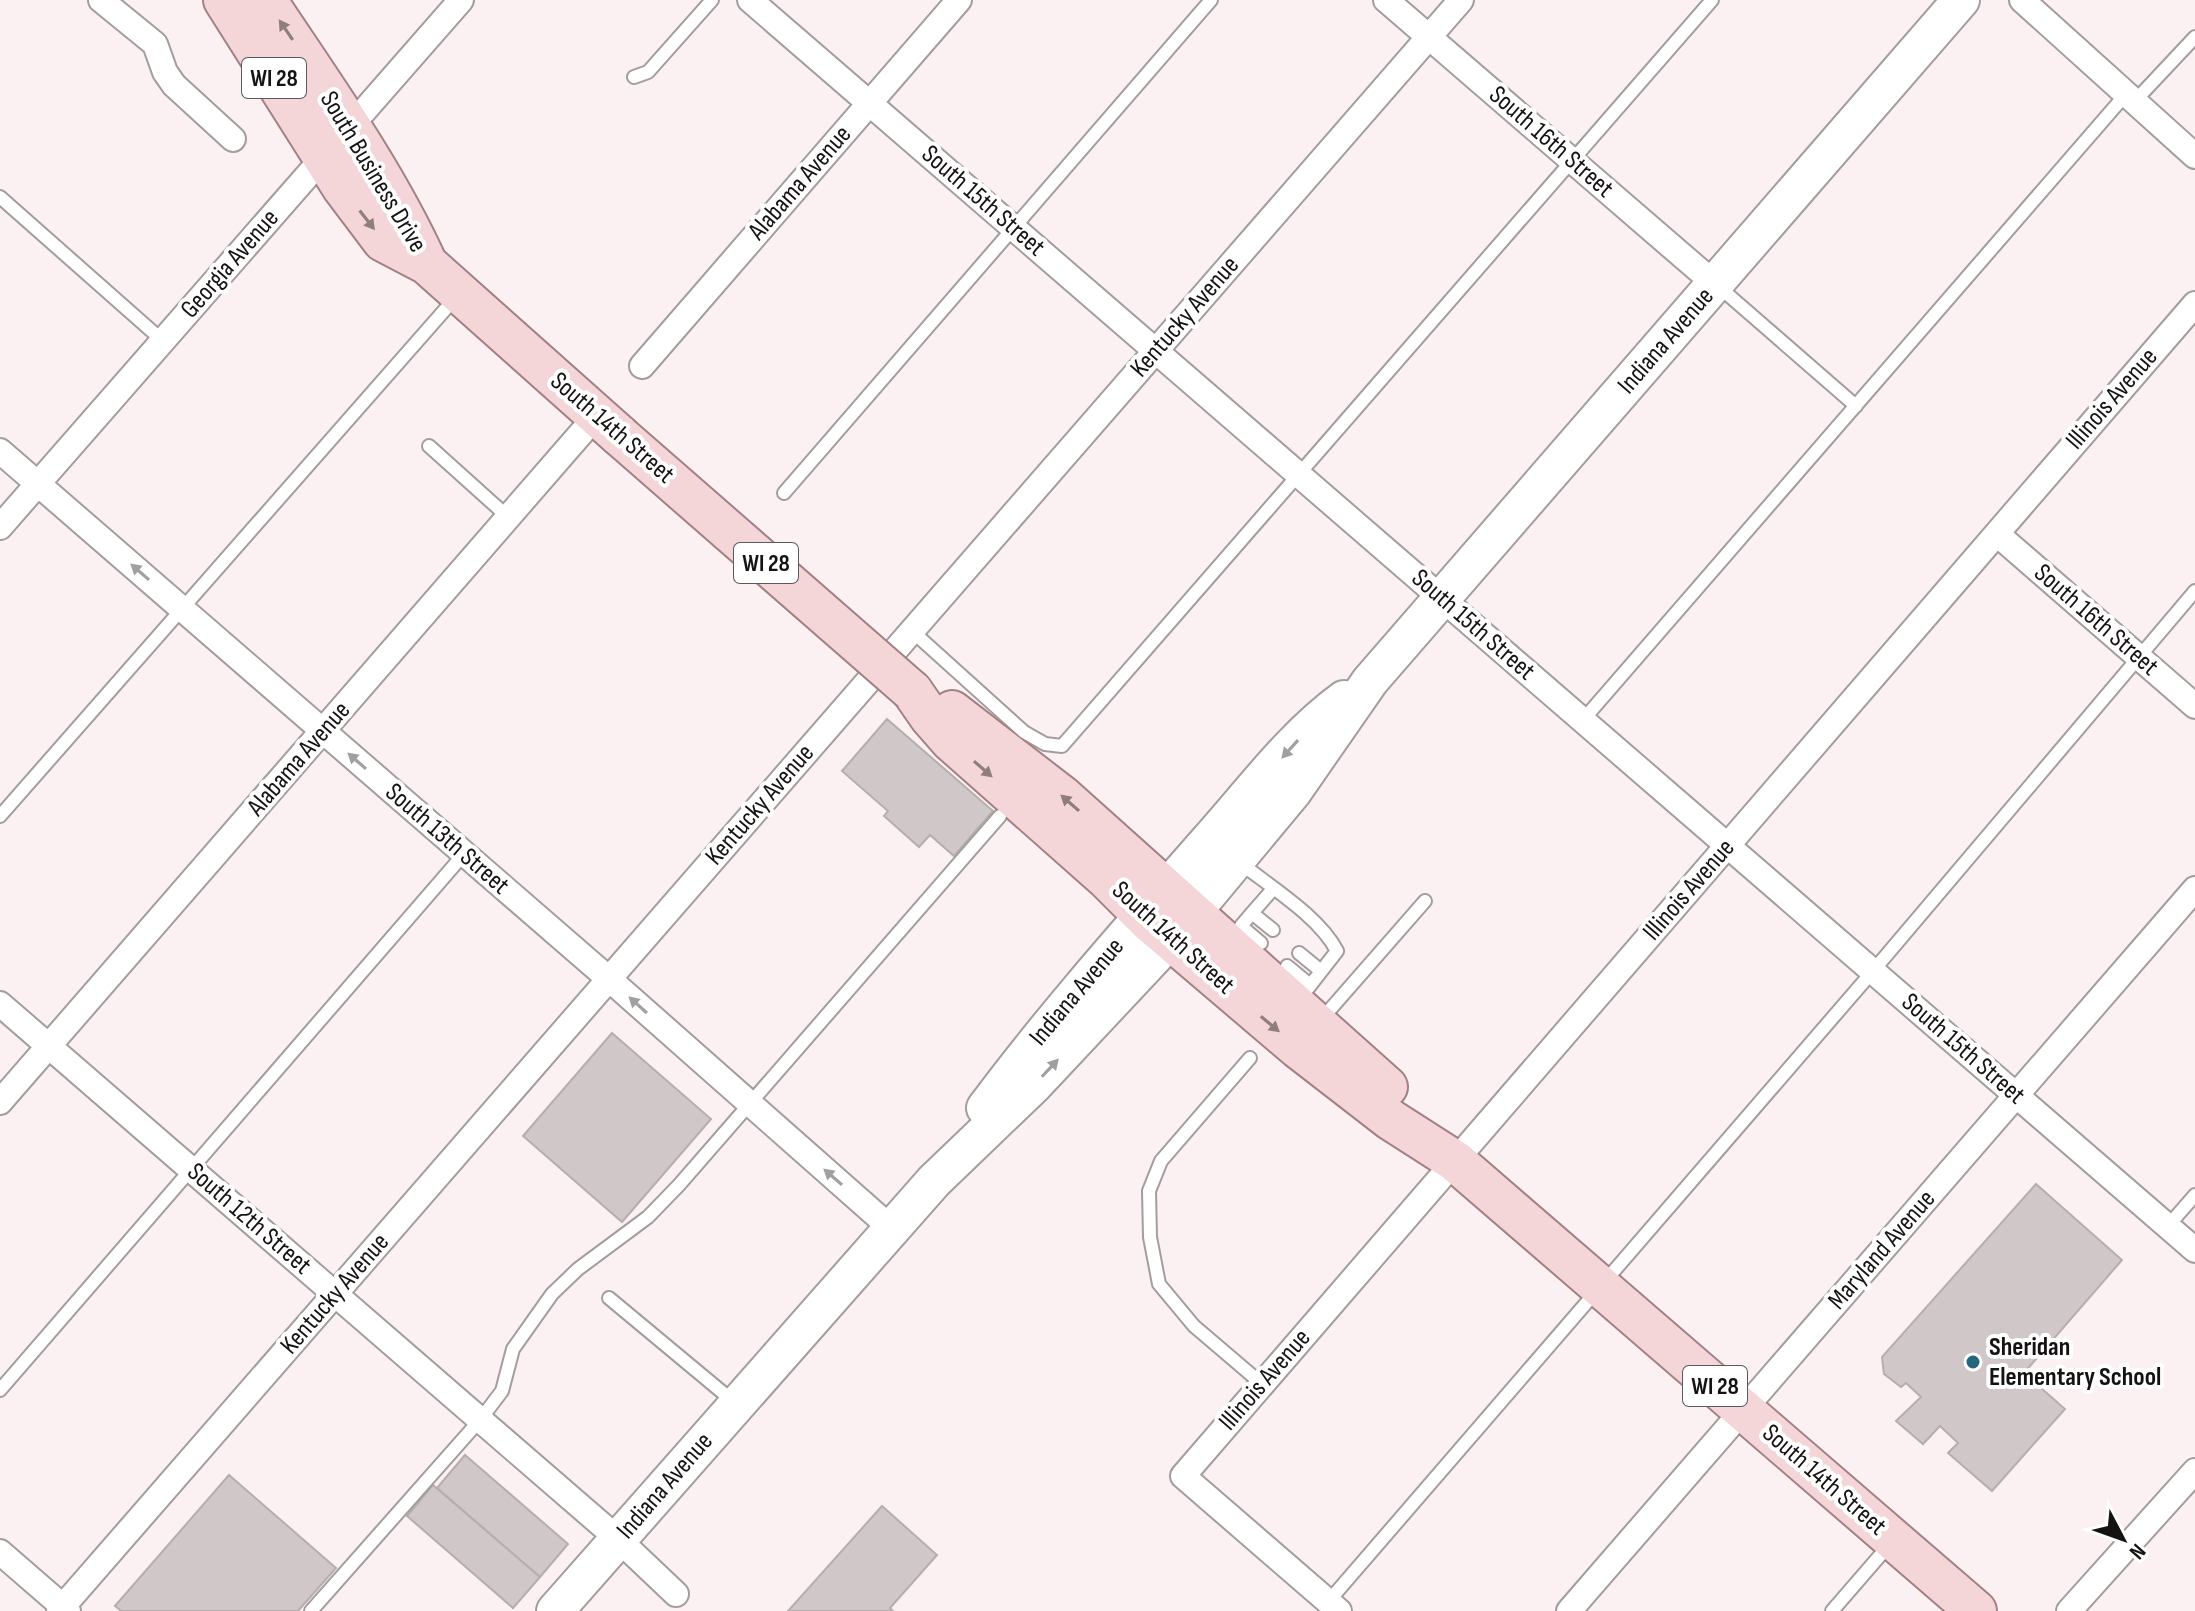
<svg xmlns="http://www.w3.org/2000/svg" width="2195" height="1611" font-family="'Sofia Sans Condensed',sans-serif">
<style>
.building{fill:#d0c7c8;stroke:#b6adad;stroke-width:2}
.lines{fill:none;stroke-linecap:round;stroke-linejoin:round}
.lane-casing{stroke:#a59d9d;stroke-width:16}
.street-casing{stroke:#a59d9d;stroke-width:28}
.secondary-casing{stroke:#a59d9d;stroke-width:40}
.primary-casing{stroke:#a38082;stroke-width:44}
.lane{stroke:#fff;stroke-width:12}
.street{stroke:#fff;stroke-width:24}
.secondary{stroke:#fff;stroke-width:36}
.primary{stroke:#f5d6d8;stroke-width:40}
.primary-bridge-casing{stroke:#a38082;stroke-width:44;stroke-linecap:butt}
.primary-bridge{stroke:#f5d6d8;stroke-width:40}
.oneway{fill:#907e7f}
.oneway2{fill:#a1a0a0}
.poi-dot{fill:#26657b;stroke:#fff;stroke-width:3}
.labels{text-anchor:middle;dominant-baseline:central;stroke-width:8;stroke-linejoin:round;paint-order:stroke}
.shield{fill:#fff;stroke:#5b5959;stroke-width:2}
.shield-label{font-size:24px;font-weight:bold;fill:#151212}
.street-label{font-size:26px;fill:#151212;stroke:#fff}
.poi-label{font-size:26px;font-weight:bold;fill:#151212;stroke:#fff;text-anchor:start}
</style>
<rect width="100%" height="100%" fill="#fbf1f2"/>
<path class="building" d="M887 719 993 811 954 856 930 835 919 847 884 816 888 811 842 771Z
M612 1033 711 1119 622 1222 523 1136Z
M2036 1184 2122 1260 2024 1373 2065 1409 1992 1491 1948 1453 1958 1443 1940 1426 1923 1444 1896 1421 1921 1397 1906 1383 1901 1387 1884 1374 1882 1357Z
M465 1455 568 1544 540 1577 437 1488Z
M229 1475 336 1568 298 1611H121L115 1606Z
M433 1485 540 1577 513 1608 407 1516Z
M882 1506 937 1555 890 1608 893 1611H788Z"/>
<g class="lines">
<defs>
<path id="lane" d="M634 77 648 72 712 0
M2134 102 2195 37
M0 197 163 341
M1718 286 1856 406
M429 446 508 517
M784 493 1211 0
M912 631 1024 732 1045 744 1062 746 1712 0
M1583 720 2126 94
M0 816 457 296
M1238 861C1269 886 1319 916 1337 951L1298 1001
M1252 913 1241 926 1261 943
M1273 930 1252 913 1273 889
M1299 953 1321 971
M1287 966 1310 985
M1320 1021 1425 901
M1250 1058 1161 1161 1149 1191 1150 1237 1159 1284 1194 1326 1262 1384
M2168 1226 2195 1195
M609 1298 734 1402
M0 1390 464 854
M1328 1602 1873 971 2195 591
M311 1611 480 1420 502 1391 513 1349 552 1294 578 1269 648 1217 679 1185 1000 816
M1832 1611 1890 1544"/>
<path id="street" d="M101 0 155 44 165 72 174 85 233 139
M750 0 2195 1250
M1386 0 1715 284
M2022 0 2195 156
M642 366 959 0
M0 451 609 979 892 1229
M0 527 461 0
M1997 534 2195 706
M0 1004 618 1539 676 1594
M0 1102 597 415
M0 1552 68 1611
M59 1611 1461 0
M1339 1611 1183 1476 2195 304
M1569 1611 2195 889
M2069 1611 2195 1471"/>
<path id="secondary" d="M985 1108C1055 1014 1132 928 1209 840 1252 792 1292 737 1344 699
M555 1611 934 1181 1034 1085 1170 940 1293 792 1370 681 1961 0"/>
<path id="primary" d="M224 0 343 188 383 241 427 264 620 436
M266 0C323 86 384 170 427 264
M912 691 930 717 951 741 1107 879 1150 922 1298 1048 1391 1120 1455 1161 1976 1611
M952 711 1062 796 1387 1087"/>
</defs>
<use href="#lane" class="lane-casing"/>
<use href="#street" class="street-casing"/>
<use href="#secondary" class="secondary-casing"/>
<use href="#primary" class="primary-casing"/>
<use href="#lane" class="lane"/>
<use href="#street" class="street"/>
<use href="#secondary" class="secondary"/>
<use href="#primary" class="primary"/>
<defs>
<path id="primary-bridge" d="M620 436 912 691"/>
</defs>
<use href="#primary-bridge" class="primary-bridge-casing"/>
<use href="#primary-bridge" class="primary-bridge"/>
</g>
<defs><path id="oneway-solid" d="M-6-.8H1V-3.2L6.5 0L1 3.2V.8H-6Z" transform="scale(2)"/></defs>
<g class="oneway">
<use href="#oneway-solid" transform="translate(286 30) rotate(-124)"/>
<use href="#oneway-solid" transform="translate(367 220) rotate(52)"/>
<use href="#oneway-solid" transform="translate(983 769) rotate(41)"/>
<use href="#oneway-solid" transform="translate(1070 803) rotate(-139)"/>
<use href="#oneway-solid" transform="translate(1270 1024) rotate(40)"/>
</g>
<g class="oneway2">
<use href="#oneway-solid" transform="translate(140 572) rotate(-139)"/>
<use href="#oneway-solid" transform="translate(1290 749) rotate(132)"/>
<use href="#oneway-solid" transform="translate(357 761) rotate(-139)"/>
<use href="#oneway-solid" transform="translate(638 1005) rotate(-138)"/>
<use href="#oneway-solid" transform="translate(1050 1068) rotate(-47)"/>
<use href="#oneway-solid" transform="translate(833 1177) rotate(-139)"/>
</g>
<circle class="poi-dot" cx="1973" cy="1362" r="8"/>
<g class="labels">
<g class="shield">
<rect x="242" y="58" width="64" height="40" rx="6"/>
<rect x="734" y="543" width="64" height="40" rx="6"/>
<rect x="1683" y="1366" width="64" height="40" rx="6"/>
</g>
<g class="shield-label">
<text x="274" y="78">WI 28</text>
<text x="766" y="563">WI 28</text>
<text x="1715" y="1386">WI 28</text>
</g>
<g class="street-label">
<text transform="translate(1551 142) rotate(41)">South 16th Street</text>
<text transform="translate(373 172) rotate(59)">South Business Drive</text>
<text transform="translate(800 183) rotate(-49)">Alabama Avenue</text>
<text transform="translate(983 201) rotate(41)">South 15th Street</text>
<text transform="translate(230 264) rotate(-49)">Georgia Avenue</text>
<text transform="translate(1185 317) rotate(-49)">Kentucky Avenue</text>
<text transform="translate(1666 341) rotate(-49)">Indiana Avenue</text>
<text transform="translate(2112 399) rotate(-49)">Illinois Avenue</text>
<text transform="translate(612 428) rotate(41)">South 14th Street</text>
<text transform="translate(2096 620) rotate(41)">South 16th Street</text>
<text transform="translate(1473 625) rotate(41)">South 15th Street</text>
<text transform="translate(299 759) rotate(-49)">Alabama Avenue</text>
<text transform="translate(760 805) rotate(-49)">Kentucky Avenue</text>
<text transform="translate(447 839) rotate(41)">South 13th Street</text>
<text transform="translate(1689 890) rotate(-49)">Illinois Avenue</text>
<text transform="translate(1173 938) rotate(42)">South 14th Street</text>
<text transform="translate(1077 992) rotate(-50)">Indiana Avenue</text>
<text transform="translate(1963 1049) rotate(41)">South 15th Street</text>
<text transform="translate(249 1219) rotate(41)">South 12th Street</text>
<text transform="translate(1882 1250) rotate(-49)">Maryland Avenue</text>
<text transform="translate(335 1294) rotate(-49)">Kentucky Avenue</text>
<text transform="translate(1265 1380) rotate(-49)">Illinois Avenue</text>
<text transform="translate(1824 1480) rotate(41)">South 14th Street</text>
<text transform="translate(665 1486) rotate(-49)">Indiana Avenue</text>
</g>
<g class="poi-label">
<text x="1989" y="1347">Sheridan<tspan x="1989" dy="30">Elementary School</tspan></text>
</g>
</g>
<g transform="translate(2123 1539) rotate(131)" stroke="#ffffff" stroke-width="6" paint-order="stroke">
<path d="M0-6L14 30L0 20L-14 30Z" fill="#151212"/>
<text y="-12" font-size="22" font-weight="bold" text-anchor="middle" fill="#151212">N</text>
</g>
</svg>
